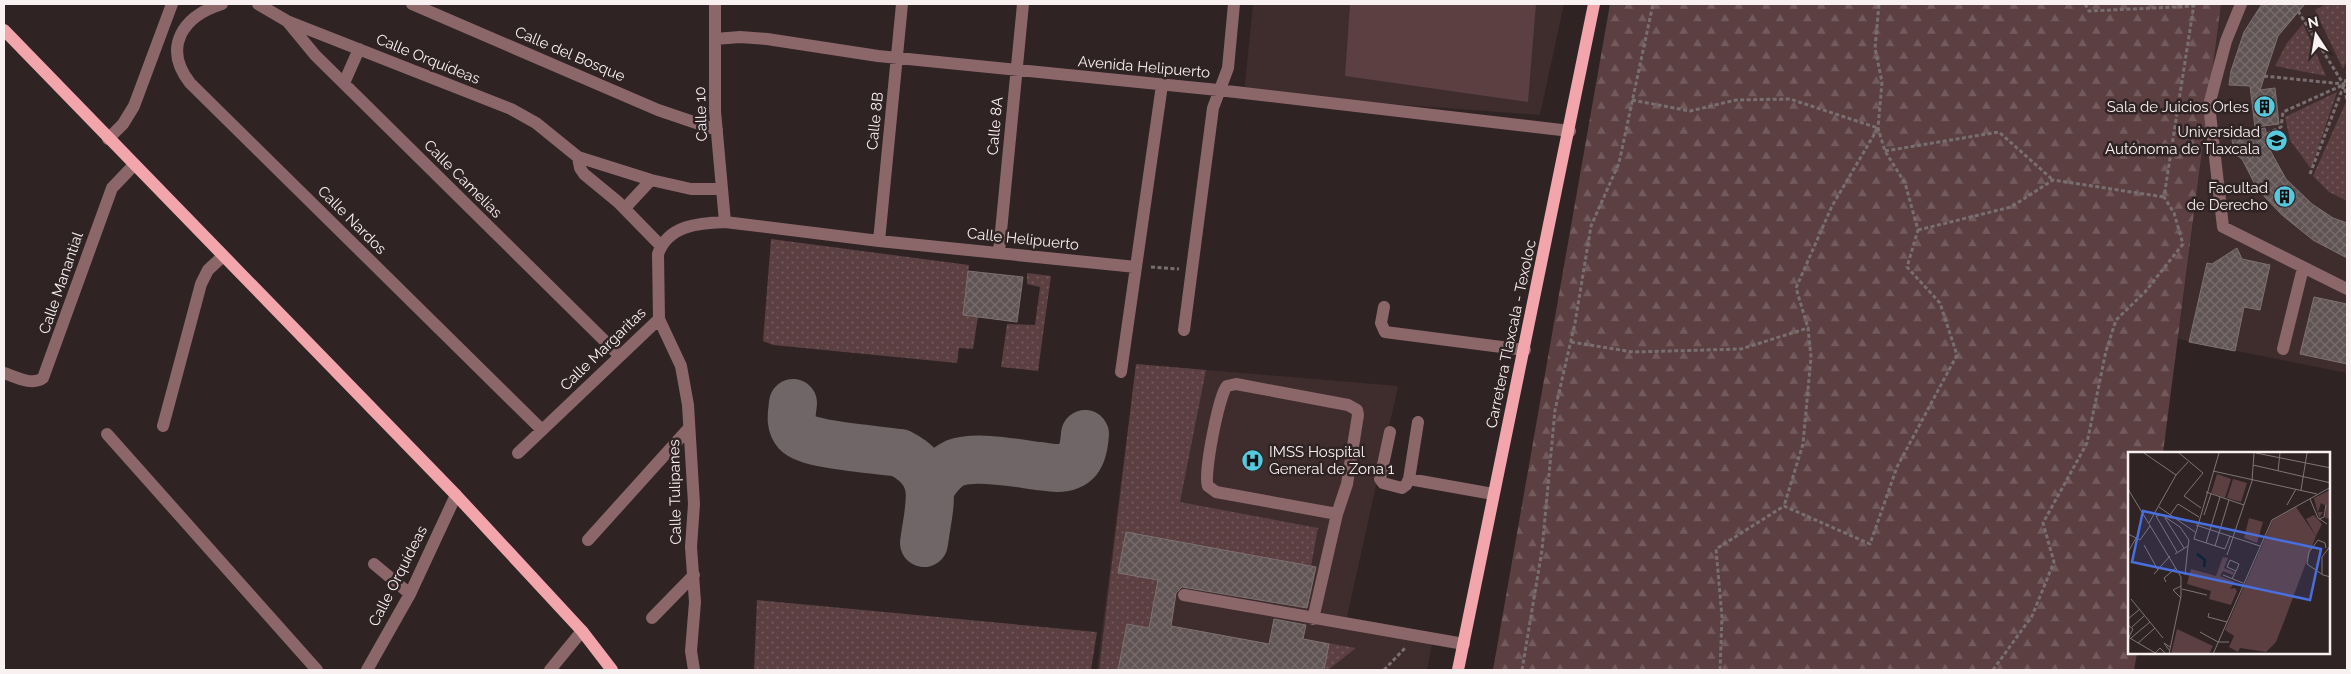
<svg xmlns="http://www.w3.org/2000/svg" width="2351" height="674" font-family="Raleway,sans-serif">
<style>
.built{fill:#3f2d2e}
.green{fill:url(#green-dots)}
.forest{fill:url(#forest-firs)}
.pitch{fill:#5b3f41}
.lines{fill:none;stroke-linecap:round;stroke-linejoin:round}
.taxiway{stroke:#706667;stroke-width:48}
.building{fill:url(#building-cross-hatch);stroke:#7e7071}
.path{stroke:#796f70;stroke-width:3;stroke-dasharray:4 2.5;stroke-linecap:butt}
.minor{stroke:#8c6769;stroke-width:12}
.major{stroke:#f2a6ac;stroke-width:12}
.labels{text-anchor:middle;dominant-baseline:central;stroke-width:5;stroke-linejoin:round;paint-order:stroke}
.street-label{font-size:15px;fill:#f8f0f1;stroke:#2f2324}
.poi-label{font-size:15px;fill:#f8f0f1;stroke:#2f2324;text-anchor:end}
.inset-river{fill:none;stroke:#00181d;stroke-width:2.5}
.inset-road{fill:none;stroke:#7f7576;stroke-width:1}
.view{fill:#496edd;fill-opacity:0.15;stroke:#496edd;stroke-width:2.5}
.inset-edge{fill:none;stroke:#f8f0f1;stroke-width:2.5}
</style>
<defs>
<pattern id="green-dots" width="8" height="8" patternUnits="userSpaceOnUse" patternTransform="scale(1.25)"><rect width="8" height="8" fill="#5b3f41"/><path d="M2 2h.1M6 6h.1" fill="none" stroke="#735b5d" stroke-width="1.8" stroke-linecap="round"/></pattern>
<pattern id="forest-firs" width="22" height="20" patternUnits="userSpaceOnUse" patternTransform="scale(1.25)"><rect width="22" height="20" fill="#5b3f41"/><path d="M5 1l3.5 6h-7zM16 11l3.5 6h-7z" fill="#735b5d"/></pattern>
<pattern id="building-cross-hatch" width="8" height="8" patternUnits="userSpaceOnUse" patternTransform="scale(1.25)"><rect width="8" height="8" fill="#615454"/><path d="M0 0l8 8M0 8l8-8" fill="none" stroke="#786d6d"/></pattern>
</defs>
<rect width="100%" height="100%" fill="#2f2324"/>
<path class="built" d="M1253 4H1564L1540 115 1244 93Z
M2221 4H2347V373L2178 339Z
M1136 364 1398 386 1347 617 1434 633 1427 670H1097Z"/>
<path class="green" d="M2326 4H2347V60L2343 69 2315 10Z
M2303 24 2326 76 2275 66 2287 43Z
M2337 92 2311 169 2290 140 2285 117Z
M2346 102 2347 108V201L2329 192 2313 176Z
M771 239 969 265 963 315 978 317 973 349 959 348 957 363 773 345 763 341Z
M1027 273 1051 276 1038 371 1001 367 1007 324 1035 325 1040 287 1027 284Z
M1136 364 1206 370 1180 502 1318 528 1311 566 1168 540 1152 610 1161 612 1171 626 1269 644 1272 633 1356 648 1328 670H1099Z
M757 600 1097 632 1091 670H754Z"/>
<path class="forest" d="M1610 4H2221L2163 453H2130V653H2137L2134 670H1493Z"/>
<path class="pitch" d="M1350 4H1536L1528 102 1345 76Z"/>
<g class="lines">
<path class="taxiway" d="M793 403C792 413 789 424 797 433 807 445 880 450 900 453 942 474 929 504 924 543
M931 487C937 478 944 468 955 463 976 455 1016 463 1038 466 1048 467 1059 470 1069 466 1082 461 1084 447 1085 434"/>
</g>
<path class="building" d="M2262 4H2305L2278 36 2260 90 2275 88 2279 124 2255 127 2250 86 2229 85 2231 71 2244 32Z
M2265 128 2271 152 2286 179 2312 204 2333 218 2347 223V258L2313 240 2282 215 2258 190 2242 159 2234 153 2232 140 2235 134Z
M2237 248 2242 259 2270 265 2260 310 2244 307 2235 351 2189 342 2207 263 2212 264Z
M968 271 1023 277 1017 322 963 315Z
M2314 297 2347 304V364L2300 354Z
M1126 532 1316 567 1307 608 1182 587 1176 593 1171 626 1269 644 1274 619 1306 625 1303 639 1329 644 1324 670H1118L1127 624 1149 628 1158 580 1118 573Z"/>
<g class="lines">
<path class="path" d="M2085 4 2089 11 2195 6
M2298 11 2344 85 2347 100
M2264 76 2343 84
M1632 100 1690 111 1736 100 1790 99 1878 128 1832 206 1796 288 1808 328
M2267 134 2281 127 2283 112 2343 85
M1885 151 1999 132 2053 180
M2310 174 2347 77
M1918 230 2011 207 2053 180 2164 197
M1151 267 1179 269
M1571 342 1633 352 1741 349 1808 328 1811 357 1803 444 1784 506
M1384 670 1406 647
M1522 670 1542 550 1555 410 1575 323 1591 226 1619 163 1653 4
M1720 670 1722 617 1716 549 1784 506 1870 544 1897 467 1957 355 1940 303 1907 267 1918 230 1905 183 1885 151 1878 128 1882 82 1875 48 1879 4
M1993 670 2032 616 2054 562 2043 523 2087 443 2106 351 2116 320 2145 292 2183 244 2174 213 2164 197 2194 4"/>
<path class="minor" d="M222 4C183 16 162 47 190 83L542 430
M258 4 287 21 511 109 536 123 578 157 651 180 691 189H722
M412 4 658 110 717 130
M715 4V111L725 222
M2241 4 2226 41 2209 105 2223 227 2347 289
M287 21 315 55 620 356
M715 39 740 37 767 39 878 56 1218 90 1570 131
M344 83 359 49
M108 139 123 124 134 106 172 4
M578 157 580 168 584 174 618 202 661 246
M625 208 651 180
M879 241 902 4
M999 252 1023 4
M1384 307 1381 323 1385 332 1525 350
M659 319 681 366 688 405 694 504 691 547 695 602 691 651 694 670
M1184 330 1213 108 1228 68 1234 4
M2283 349 2303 268
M1121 372 1136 267
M4 373C16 377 32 386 43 378L112 188 134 165
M163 426 201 284 208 270 223 256
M1390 432 1380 479 1383 483 1402 488 1406 485 1409 479 1418 422
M107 434 317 670
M518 453 659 319 658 254C668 225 699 223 725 222L879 241 1136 267 1162 85
M1409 479 1493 494
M588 540 689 428
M374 564 410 594
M1184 595 1464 644
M652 618 694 575
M1313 619 1337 514 1347 484 1358 415 1357 410 1348 405 1236 384 1227 386C1219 394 1203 476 1208 486L1216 492 1337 514
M367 670 410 594 456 495
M550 670 582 631"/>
<path class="major" d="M4 30 456 495 582 631 612 670
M1458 670 1594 4"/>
</g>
<defs>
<symbol id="building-disc" viewBox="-11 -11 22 22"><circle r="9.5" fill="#55cade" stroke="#2f2324"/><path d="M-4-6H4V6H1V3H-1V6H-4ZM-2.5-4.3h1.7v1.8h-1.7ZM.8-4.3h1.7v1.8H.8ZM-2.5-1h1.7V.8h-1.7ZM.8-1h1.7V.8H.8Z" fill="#111"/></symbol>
<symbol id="university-disc" viewBox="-11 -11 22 22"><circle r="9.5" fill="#55cade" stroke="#2f2324"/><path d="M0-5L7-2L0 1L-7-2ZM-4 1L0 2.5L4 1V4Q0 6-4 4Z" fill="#111"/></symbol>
<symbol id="hospital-disc" viewBox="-11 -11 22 22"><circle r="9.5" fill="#55cade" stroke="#2f2324"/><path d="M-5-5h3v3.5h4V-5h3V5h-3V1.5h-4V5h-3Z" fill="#111"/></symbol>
</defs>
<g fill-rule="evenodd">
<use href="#building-disc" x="2252" y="94" width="25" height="25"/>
<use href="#university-disc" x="2264" y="128" width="25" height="25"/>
<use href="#building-disc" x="2272" y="184" width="25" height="25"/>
<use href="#hospital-disc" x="1240" y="448" width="25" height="25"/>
</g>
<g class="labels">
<g class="street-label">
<text transform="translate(570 54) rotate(23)">Calle del Bosque</text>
<text transform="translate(428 59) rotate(22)">Calle Orquídeas</text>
<text transform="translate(1144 67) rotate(5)">Avenida Helipuerto</text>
<text transform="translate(701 114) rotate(-92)">Calle 10</text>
<text transform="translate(875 121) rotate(-84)">Calle 8B</text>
<text transform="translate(995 126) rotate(-85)">Calle 8A</text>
<text transform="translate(463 179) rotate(45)">Calle Camelias</text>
<text transform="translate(352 220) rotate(45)">Calle Nardos</text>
<text transform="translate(1023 239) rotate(6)">Calle Helipuerto</text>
<text transform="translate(61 283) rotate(-71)">Calle Manantial</text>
<text transform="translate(1511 334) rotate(-78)">Carretera Tlaxcala - Texoloc</text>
<text transform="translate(603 349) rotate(-44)">Calle Margaritas</text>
<text transform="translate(675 492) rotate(-91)">Calle Tulipanes</text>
<text transform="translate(398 576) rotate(-63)">Calle Orquídeas</text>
</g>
<g class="poi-label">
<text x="2249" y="107">Sala de Juicios Orles</text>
<text x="2260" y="132">Universidad<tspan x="2260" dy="17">Autónoma de Tlaxcala</tspan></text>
<text x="2268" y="188">Facultad<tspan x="2268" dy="17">de Derecho</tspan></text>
<text x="1269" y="452" text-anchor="start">IMSS Hospital<tspan x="1269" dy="17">General de Zona 1</tspan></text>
</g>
</g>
<g transform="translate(2128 452)">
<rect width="202" height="202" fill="#2f2324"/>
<path d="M202 38V67L197 66 198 54 193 51 190 60H195L191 66 186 46ZM186 63 194 72 188 84 178 67ZM95 105 100 106 96 116 106 120 105 123 95 119 92 124 107 130 102 137 107 136 109 139 103 153 81 147 83 139 59 132 63 117 88 124Z" fill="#5b3f41"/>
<path d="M168 55 188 84 157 167 148 190 138 200 112 196 110 200 101 195 106 184 97 178 145 68ZM49 177 85 194 81 202H43Z" fill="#5b3f41"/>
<path d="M89 22 103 27 97 46 83 41ZM105 27 119 31 113 50 99 46ZM121 66 135 70 129 91 116 86Z" fill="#5b3f41"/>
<path class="inset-river" d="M69 102 77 108 76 115"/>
<path class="inset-road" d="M16 1 48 23M51 1 75 21 56 44 73 56M128 1 203 16M125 13 203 31M85 19 189 42M150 19 152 1M0 37 53 125V144L41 202M173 38 179 1M78 40 116 53M182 47 190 66 199 72M159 53 168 37M31 55 67 80M42 63 50 52 71 65M76 63 83 42M37 66 56 96M191 67 196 65 198 53M21 71 48 23 60 10M68 73 132 94M0 82 12 88 22 74M66 87 91 1M66 87 97 97 102 84M78 91 92 45M16 93 30 118M87 94 101 48M198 96 197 91 190 88 181 100 179 112 195 123 203 125M0 100 8 86M49 100 28 64 34 63 52 75 61 88M47 102 60 94 61 88M99 103 124 29 126 1M26 122 42 104M194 122V105L203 93M57 123 60 94M95 123 115 131M104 127 109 117 111 112 102 108 99 115 108 119M38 130 36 126 48 116M54 137 79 143M53 146 45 138 53 134M3 147 35 186M81 161 80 165 99 170M0 167 12 157M0 173 5 177 1 185M4 175 17 163M72 180 90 190H101M0 185 29 202M3 186 22 170M10 191 27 176M41 198 36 191 42 195M27 201 32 196 38 202M85 202 144 68 203 35"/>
<path class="view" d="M15 59 193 97 182 148 4 110Z"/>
<rect width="202" height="202" class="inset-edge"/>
</g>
<rect width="2351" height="674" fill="none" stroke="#f8f0f1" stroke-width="10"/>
<g transform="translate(2316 35) rotate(348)" stroke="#2f2324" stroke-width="4" paint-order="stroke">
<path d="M0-4L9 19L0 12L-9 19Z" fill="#f8f0f1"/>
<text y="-8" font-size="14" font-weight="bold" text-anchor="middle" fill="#f8f0f1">N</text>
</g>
</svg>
